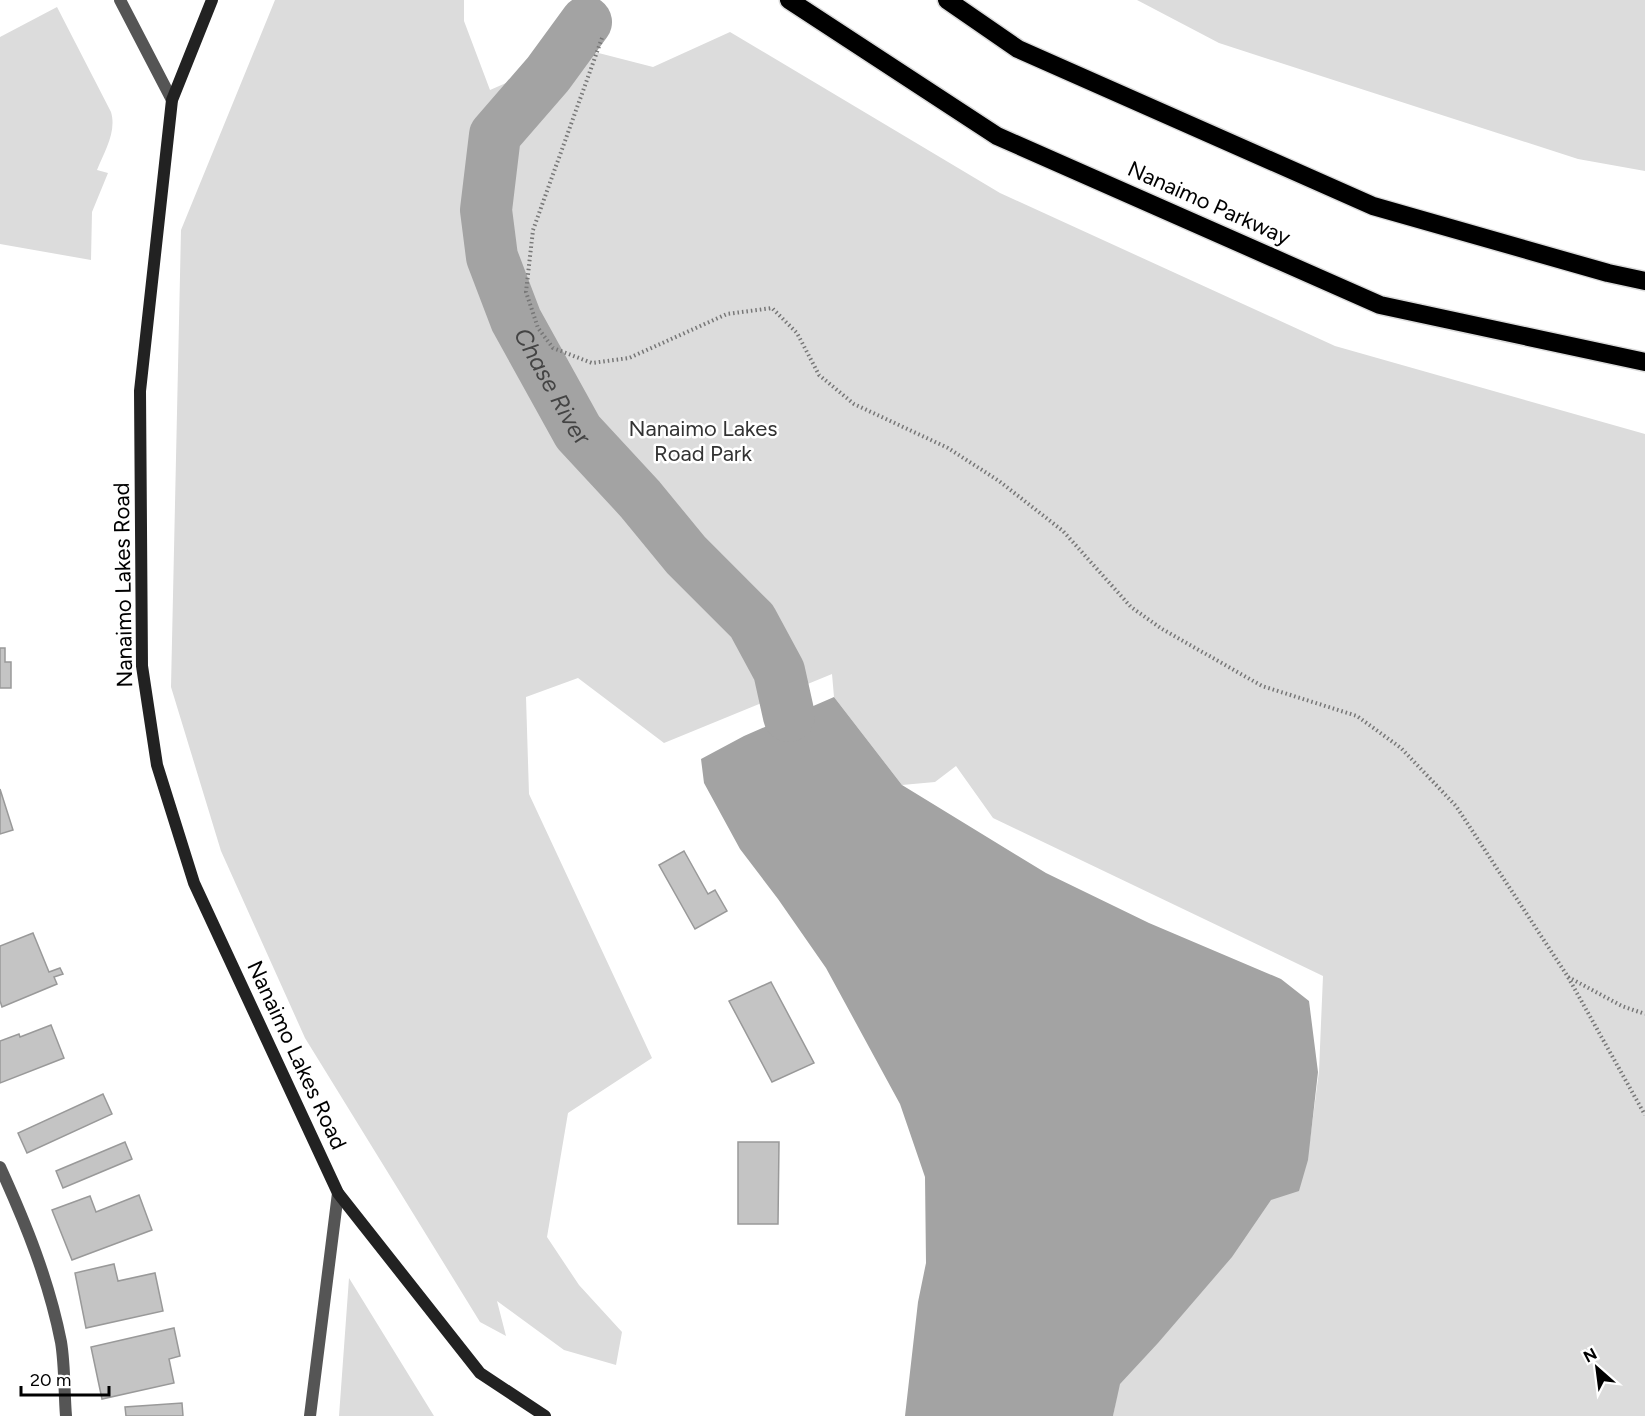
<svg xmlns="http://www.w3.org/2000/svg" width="1645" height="1416" font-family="Figtree,sans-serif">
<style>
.green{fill:#dcdcdc}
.water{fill:#a3a3a3}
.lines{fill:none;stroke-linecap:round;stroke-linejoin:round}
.river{stroke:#a3a3a3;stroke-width:52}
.building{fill:#c4c4c4;stroke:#999;stroke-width:1.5}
.highway-casing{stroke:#dbdbdb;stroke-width:21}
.path{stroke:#777;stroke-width:4;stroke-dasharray:1.5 3;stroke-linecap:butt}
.street{stroke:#555;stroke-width:12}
.secondary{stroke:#222;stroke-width:12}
.highway{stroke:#000;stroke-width:18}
.labels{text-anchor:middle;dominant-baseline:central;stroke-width:5;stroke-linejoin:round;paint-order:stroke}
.street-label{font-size:22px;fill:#000;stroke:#fff}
.park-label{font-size:22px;fill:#333;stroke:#fff}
.water-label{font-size:24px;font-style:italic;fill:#444;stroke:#fff}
</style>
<rect width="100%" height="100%" fill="#fff"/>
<path class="green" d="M275 0H464V21L490 90 583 49 653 67 730 32 1000 193 1335 346 1645 434V1416H1113L1119 1384 1310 1140 1319 1071 1323 976 993 818 956 766 935 782 902 785 834 697 832 674 664 743 578 678 526 697 529 794 652 1058 568 1113 547 1237 579 1285 622 1332 616 1365 564 1350 497 1301 506 1336 480 1322 305 1038 221 851 171 687 181 230Z
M1137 0H1645V171L1578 159 1219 43Z
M57 7 111 112C117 132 104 152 97 170L108 173 92 212 91 260 0 244V37Z
M349 1278 434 1416H339Z"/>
<path class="water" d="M834 697 902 785 1046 873 1149 923 1281 979 1309 1001 1318 1072 1308 1160 1299 1191 1271 1200 1232 1257 1158 1343 1120 1384 1113 1416H905L918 1302 926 1263 925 1177 900 1104 826 968 778 899 740 849 704 783 701 759 744 736Z"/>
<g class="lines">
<path class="river" id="s1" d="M586 22 548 74 495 135 486 210 492 257 516 320 578 432 640 499 686 555 752 621 779 671 789 716"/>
</g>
<path class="building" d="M0 648H5V662H11V688H0Z
M0 789 13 830 0 834Z
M684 851 708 894 715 890 727 911 695 929 659 865Z
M33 933 49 972 60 968 63 974 54 977 57 984 2 1007 0 1001V946Z
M771 982 814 1063 772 1082 729 1001Z
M51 1025 64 1058 0 1083V1041L19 1034 20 1037Z
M103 1094 112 1114 27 1153 18 1133Z
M125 1142 132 1159 63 1188 56 1171Z
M738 1142H779L778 1224H738Z
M139 1195 152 1230 72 1260 52 1210 90 1196 96 1212Z
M114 1264 118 1281 155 1273 163 1311 86 1328 75 1273Z
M174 1328 180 1356 169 1359 174 1383 102 1399 91 1347Z
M182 1403 183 1416H126L125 1407Z"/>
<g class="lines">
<defs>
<path id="highway" d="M789 0 997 136 1380 305 1645 362
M947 0 1018 49 1373 206 1608 273 1645 281"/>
</defs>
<use href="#highway" class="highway-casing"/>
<path class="path" d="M602 38 533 230 526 292 538 328 553 348 592 363 629 358 727 314 772 308 797 333 819 375 854 404 948 448 999 481 1063 531 1131 607 1162 629 1262 686 1357 716 1401 748 1456 806 1568 977 1645 1115
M1568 977 1622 1006 1645 1014"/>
<path class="street" d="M120 0 172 100
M0 1167C26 1224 49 1281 61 1342 65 1366 64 1392 66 1416
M310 1416 338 1193"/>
<path class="secondary" d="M212 0 172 100 140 391 142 666 157 765 194 883 338 1193 480 1373 545 1416"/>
<use href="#highway" class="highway"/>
</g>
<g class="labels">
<g class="street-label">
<text transform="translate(1209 203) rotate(24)">Nanaimo Parkway</text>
<text transform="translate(123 585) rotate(-91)">Nanaimo Lakes Road</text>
<text transform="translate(297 1055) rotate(65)">Nanaimo Lakes Road</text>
</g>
<g class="park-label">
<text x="703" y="428">Nanaimo Lakes<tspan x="703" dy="25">Road Park</tspan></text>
</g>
<g class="water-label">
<text stroke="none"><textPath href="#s1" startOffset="411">Chase River</textPath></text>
</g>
</g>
<g transform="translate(1597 1368) rotate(332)" stroke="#ffffff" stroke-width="4.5" paint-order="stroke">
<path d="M0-4.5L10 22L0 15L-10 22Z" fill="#000000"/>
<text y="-9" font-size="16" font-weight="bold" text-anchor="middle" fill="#000000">N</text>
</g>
<path d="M21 1386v9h88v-9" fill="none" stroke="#000000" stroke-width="3"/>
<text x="30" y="1386" font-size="18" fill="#000000" stroke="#ffffff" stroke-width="4.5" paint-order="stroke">20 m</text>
</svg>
